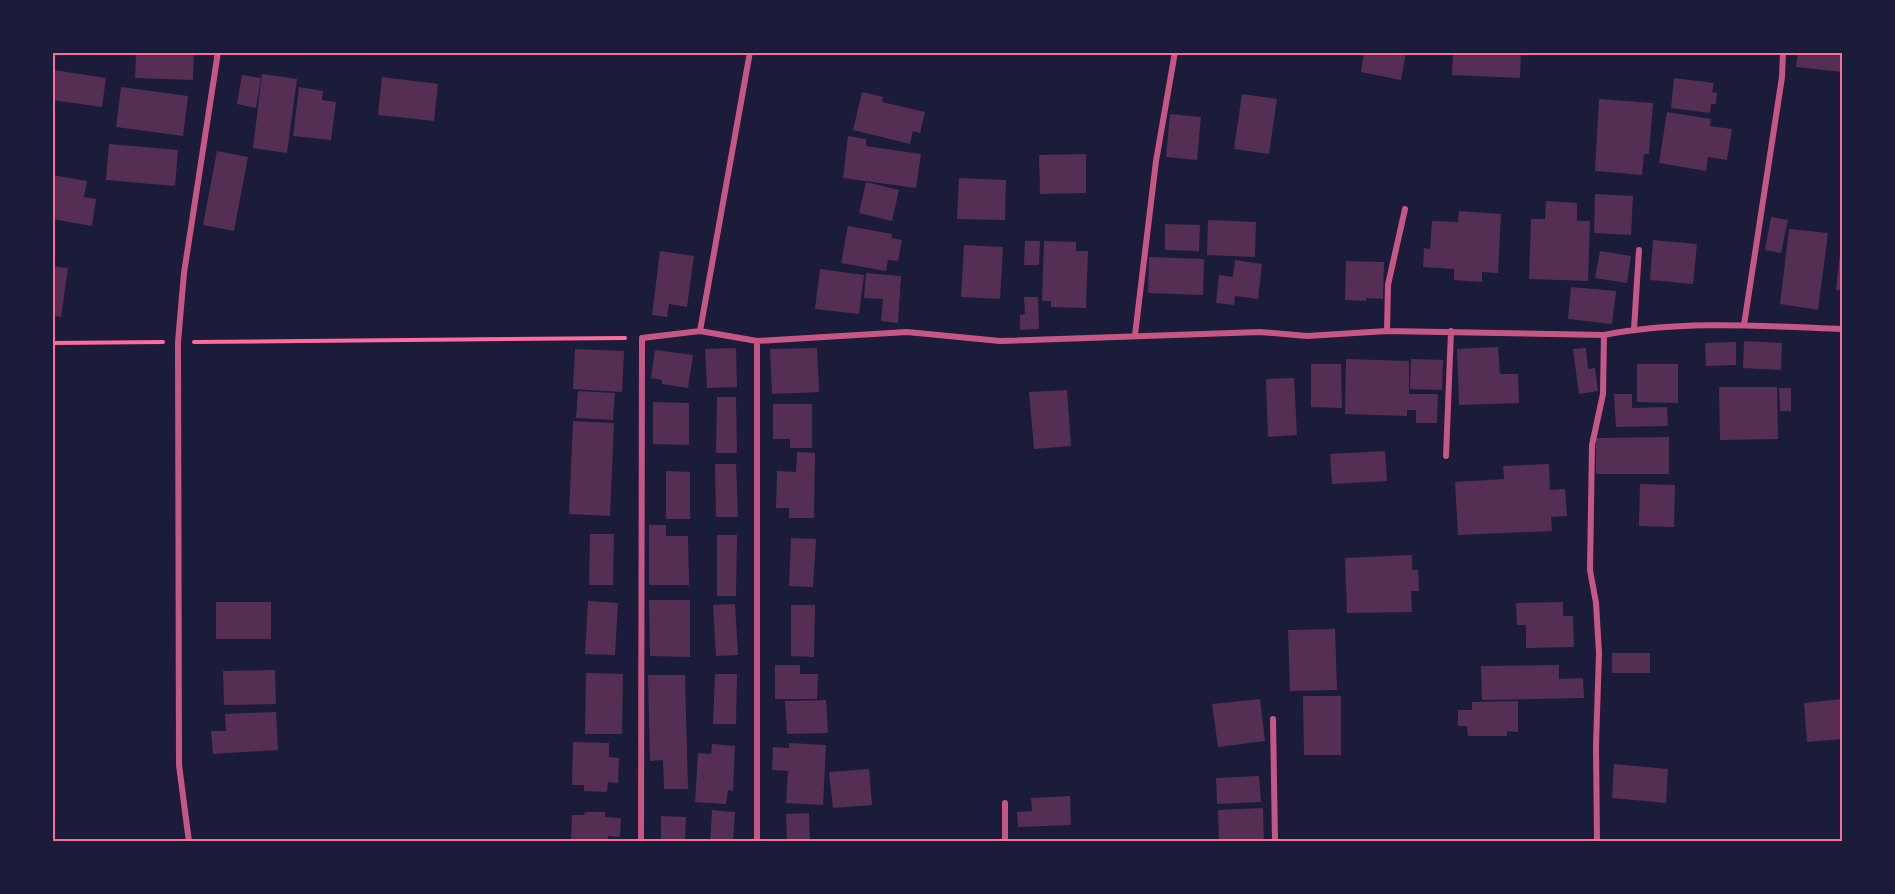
<svg xmlns="http://www.w3.org/2000/svg" width="1895" height="894" font-family="'DM Sans',sans-serif">
<style>
.building{fill:#542f53}
.lines{fill:none;stroke-linecap:round;stroke-linejoin:round}
.path{stroke:#ff6b9d;stroke-width:4}
.minor{stroke:#c65784;stroke-width:6}
.neatline{fill:none;stroke:#ff6b9d;stroke-width:2}
</style>
<rect width="100%" height="100%" fill="#1b1b3a"/>
<path class="building" d="M136 52H194L193 80 135 78Z
M1364 52H1406L1401 80 1361 72Z
M1453 52H1521L1520 78 1452 75Z
M1798 52H1842V72L1796 67Z
M54 70 106 78 102 107 52 100Z
M262 74 297 79 287 153 253 148Z
M242 75 261 78 256 108 237 104Z
M382 77 438 84 434 121 378 115Z
M1674 78 1714 83 1712 92 1717 93 1716 104H1711L1710 113 1671 108Z
M121 87 188 96 183 136 116 127Z
M299 87 323 91 322 100 336 102 331 140 293 136Z
M862 92 883 97 882 102 925 112 920 133 913 131 910 144 853 130Z
M1242 94 1277 99 1269 154 1234 149Z
M1599 99 1653 103 1649 154H1644L1642 175 1595 171Z
M1667 112 1711 119 1710 126 1732 129 1727 160 1708 157 1706 171 1659 163Z
M1170 114 1201 117 1197 160 1166 157Z
M848 136 866 139V146L921 154 916 188 843 178Z
M109 144 178 150 175 186 106 180Z
M217 151 248 157 234 231 203 225Z
M1086 154V193L1040 194 1039 155Z
M52 175 87 181 84 197 96 199 92 226 52 219Z
M959 178 1006 180 1005 220 957 219Z
M866 182 899 190 892 221 859 213Z
M1595 194 1633 196 1631 235 1594 233Z
M1546 201 1577 203V221H1590L1588 281 1529 279 1531 219H1545Z
M1459 211 1501 214 1498 273 1482 272V282L1454 280V269L1423 267 1424 248 1430 249 1432 221 1458 222Z
M1771 217 1788 220 1781 253 1765 250Z
M1208 220 1256 222 1255 257 1207 255Z
M1165 224 1200 225 1199 251 1165 250Z
M848 226 892 234 891 238 902 240 898 261 888 260 886 271 841 263Z
M1789 229 1828 233 1818 310 1780 304Z
M1653 240 1697 244 1693 284 1650 280Z
M1025 241H1040L1039 265H1024Z
M1044 241 1076 242V251H1088L1086 308 1051 307V301H1042Z
M1841 244 1842 245V291L1836 290Z
M964 245 1003 247 1000 299 961 297Z
M660 251 694 256 687 307 669 304 667 317 652 315Z
M1600 251 1631 256 1627 283 1595 278Z
M1149 257 1204 259 1203 295 1148 293Z
M1235 260 1262 264 1258 299 1235 296 1234 305 1216 303 1219 275 1233 277Z
M1346 261 1384 262 1383 299 1366 298V301L1345 300Z
M52 266 68 268 61 317 52 315Z
M820 269 864 275 859 314 815 309Z
M866 273 901 276 898 323 881 321 883 299 864 298Z
M1571 287 1616 291 1612 324 1568 319Z
M1024 297H1038L1039 329 1020 330V315L1025 314Z
M1744 341 1782 343 1781 370 1743 368Z
M1736 342V365L1706 366 1705 343Z
M1498 347 1500 374H1518L1519 403 1459 405 1457 349Z
M736 348 737 387 707 388 705 349Z
M817 348 819 392 772 394 770 349Z
M1586 348 1588 369 1595 368 1598 391 1579 394 1573 349Z
M575 349 624 351 622 392 573 389Z
M655 350 693 355 688 388 662 384V380L651 378Z
M1346 359 1409 361V394H1438L1437 423H1416V410H1407V416L1345 414Z
M1411 359 1443 360 1442 390 1410 389Z
M1311 364H1341L1342 408 1311 407Z
M1637 364H1678V403L1637 402Z
M1294 378 1297 435 1268 437 1266 379Z
M1719 387H1777L1778 439 1720 440Z
M1779 388H1791V411H1780Z
M1067 390 1071 446 1034 449 1029 392Z
M578 391 615 393 613 420 576 418Z
M1614 394H1632V408L1667 407 1668 426 1616 427Z
M717 397H736L737 453H716Z
M653 402 689 403V445L653 444Z
M773 404H812V448H790V439H773Z
M573 421 614 423 610 516 569 514Z
M1669 437V474H1596V438Z
M1385 451 1387 481 1332 484 1330 454Z
M797 452 815 453 814 518H789V508H776L777 471 796 472Z
M715 464H736L738 517H716Z
M1549 464 1550 490 1565 489 1567 516 1551 517 1552 531 1458 535 1455 482 1504 479 1503 466Z
M666 471 690 472V519H666Z
M1640 484 1675 485 1674 527 1639 526Z
M649 525H666V536H688L689 585H649Z
M590 534H614L613 585H589Z
M717 535H737L736 596H717Z
M791 538 816 539 813 587 789 586Z
M1412 555V570H1418L1419 591H1411L1412 612 1347 613 1345 558Z
M649 600H690V657L650 656Z
M588 601 618 603 615 655 585 654Z
M216 602H271V639H216Z
M1563 602V616H1573L1574 647 1526 648V625H1517L1516 603Z
M735 604 738 655 716 656 713 605Z
M791 605H815L814 657 791 656Z
M1335 629 1337 690 1290 691 1288 630Z
M1612 653H1650V673H1612Z
M775 665H800V674H818L817 699H775Z
M1559 665V679L1583 678 1584 698 1482 700 1481 666Z
M275 670 276 704 224 705 223 671Z
M586 673 623 674 622 734H585Z
M715 674H737L736 724H713Z
M648 675H685L688 789H664L663 760 650 761Z
M1303 696H1341V755H1304Z
M1260 699 1265 741 1218 747 1212 704Z
M1842 699V739L1807 742 1804 703Z
M826 700 828 733 787 734 785 701Z
M1518 701V732L1507 731V736H1468L1467 726H1458V710H1472V702Z
M276 712 278 750 213 754 211 731H226L225 714Z
M573 742 609 743V757L619 758 618 783 608 782 607 792 584 791V785H572Z
M789 743 826 745 823 805 786 803 788 771 772 770 773 747 789 748Z
M712 744 735 746 733 791 728 790 726 804 695 802 698 753 711 754Z
M1614 764 1668 769 1666 803 1612 798Z
M869 769 872 805 833 808 829 772Z
M1259 776 1261 802 1217 804 1216 778Z
M1070 796 1071 825 1018 827 1017 812 1032 811 1031 798Z
M1263 808 1264 842H1219L1218 810Z
M712 810 735 812 733 842H710Z
M585 812H605V817L621 818 620 837 608 836V842H571L572 815H584Z
M809 813 810 842H787L786 814Z
M661 816 686 817 685 842H661Z"/>
<g class="lines">
<path class="path" d="M194 342 625 338
M52 343 163 342"/>
<path class="minor" d="M1744 325 1782 77 1783 52
M1634 329 1639 250
M700 331 750 52
M1387 331 1388 285 1405 209
M1135 335 1156 161 1175 52
M757 341V842
M1446 456 1451 331
M1273 719 1275 842
M189 842 179 765 178 342 184 273 218 52
M641 842 642 338 700 331 757 341 907 332 1000 341 1260 332 1307 336 1387 331 1604 335C1682 320 1763 326 1842 329
M1005 842V803
M1597 842 1596 745 1599 653 1596 603 1590 570 1592 445 1603 394 1604 335"/>
</g>
<rect width="1895" height="894" fill="none" stroke="#1b1b3a" stroke-width="108"/>
<rect x="54" y="54" width="1787" height="786" class="neatline"/>
</svg>
